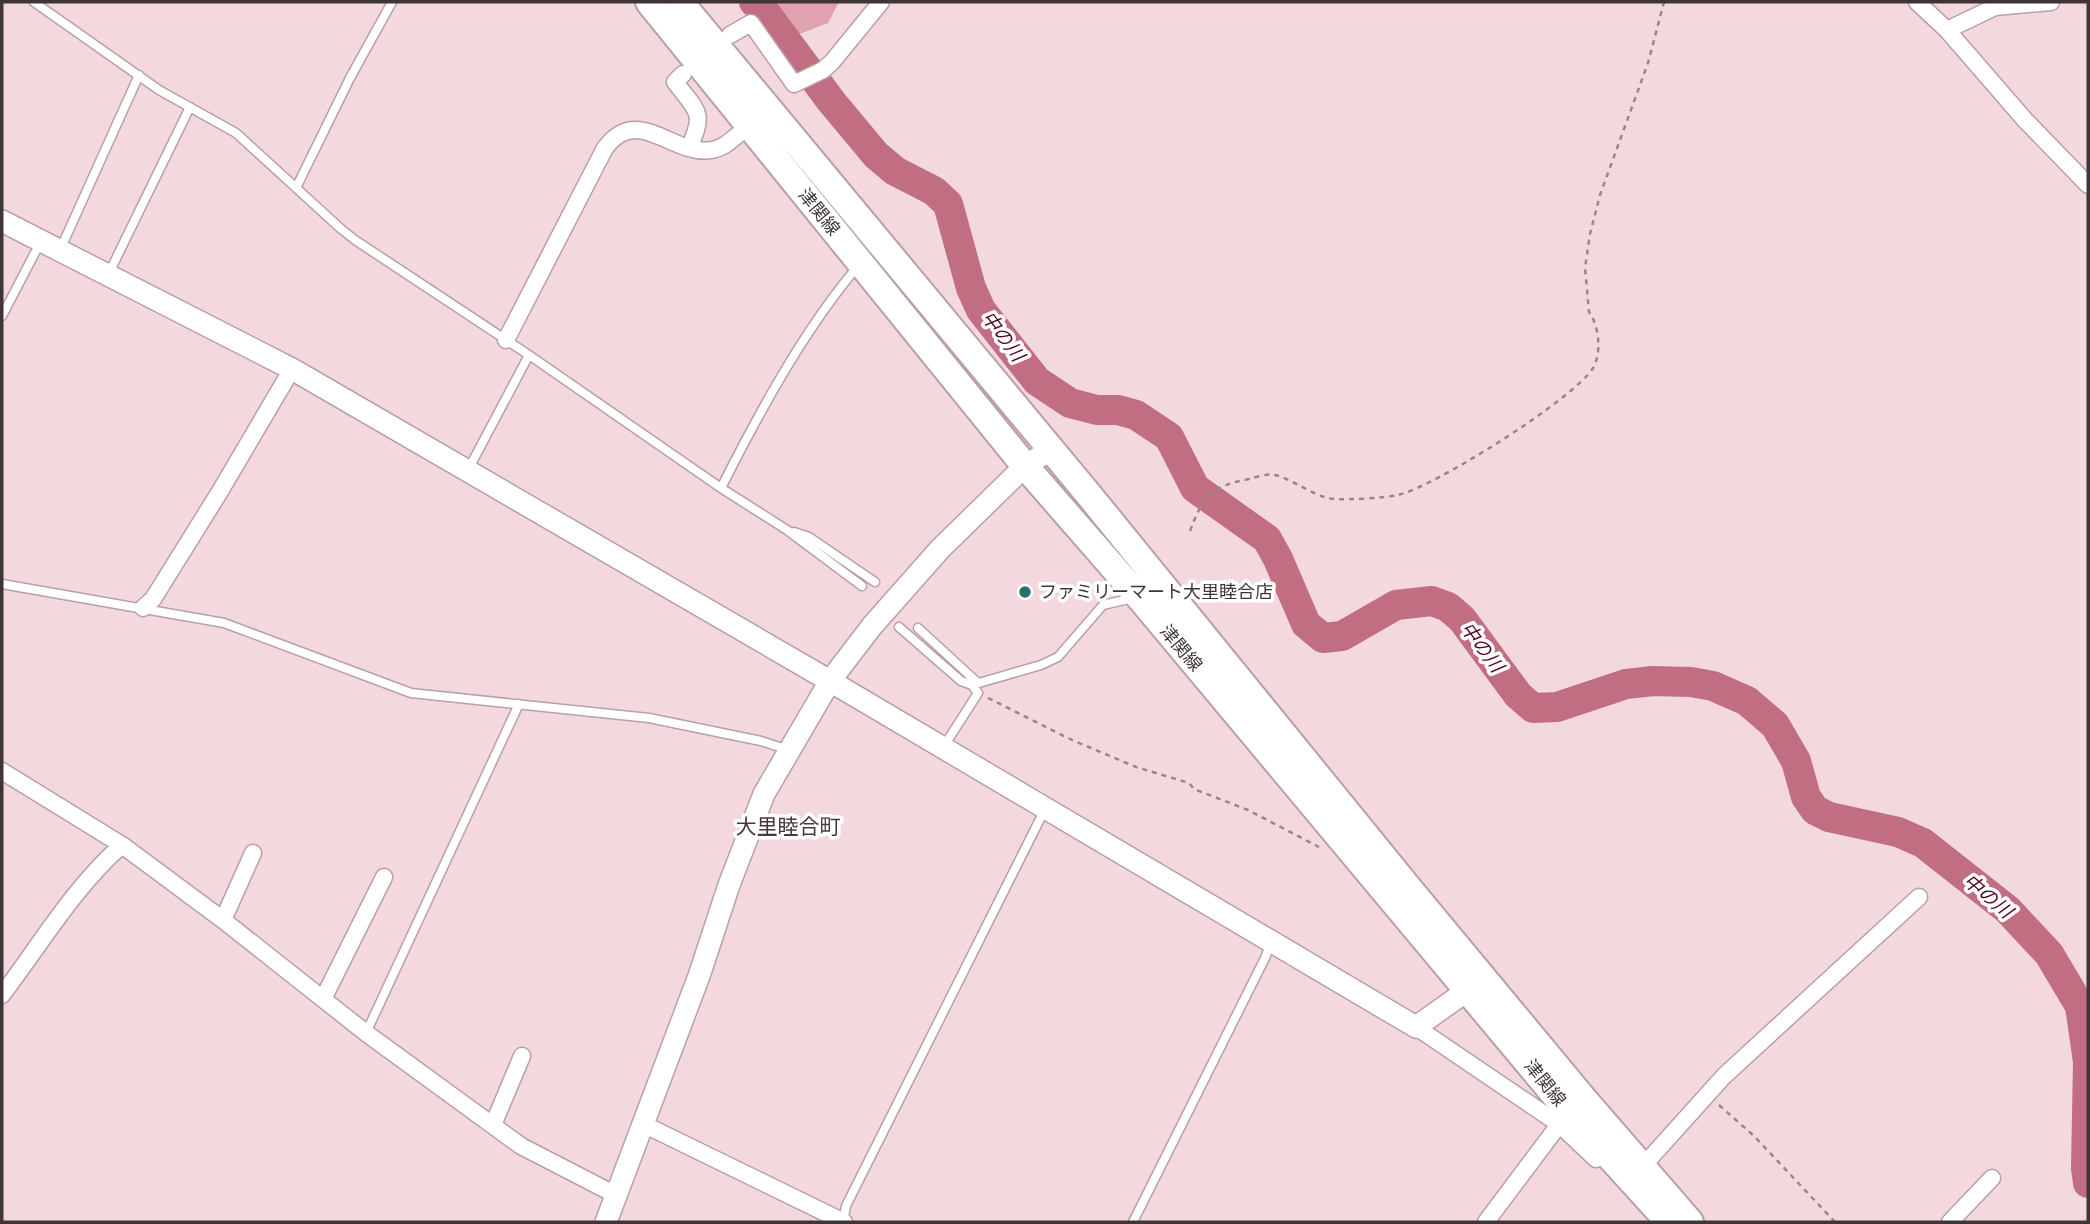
<svg xmlns="http://www.w3.org/2000/svg" width="2090" height="1224" font-family="Montserrat,'Noto Sans JP',sans-serif">
<style>
.green{fill:#e1a2af}
.lines{fill:none;stroke-linecap:round;stroke-linejoin:round}
.river{stroke:#c16e82;stroke-width:30}
.service-casing{stroke:#b9a0a5;stroke-width:11}
.minor-casing{stroke:#b9a0a5;stroke-width:19}
.tertiary-casing{stroke:#b9a0a5;stroke-width:24}
.primary-casing{stroke:#b9a0a5;stroke-width:30}
.path{stroke:#988689;stroke-width:2.5;stroke-dasharray:5 5;stroke-linecap:butt}
.service{stroke:#fff;stroke-width:8}
.minor{stroke:#fff;stroke-width:16}
.tertiary{stroke:#fff;stroke-width:21}
.primary{stroke:#fff;stroke-width:26}
.poi-dot{fill:#287068;stroke:#fff;stroke-width:2.5}
.labels{text-anchor:middle;dominant-baseline:central;stroke-width:7;stroke-linejoin:round;paint-order:stroke}
.street-label{font-size:18px;fill:#3f3537;stroke:#fff}
.poi-label{font-size:18px;fill:#3f3537;stroke:#fff;text-anchor:start}
.water-label{font-size:19px;font-style:italic;fill:#520423;stroke:#fff}
.quarter-label{font-size:21px;fill:#4b373b;stroke:#fff}
</style>
<rect width="100%" height="100%" fill="#f3d9de"/>
<path class="green" d="M739 2H839L828 23 781 41Z"/>
<g class="lines">
<path class="river" d="M754 2 762 8 831 101 876 155 895 171 934 191 948 204 971 288 981 310 1037 381 1070 403 1097 410H1118L1136 415 1169 437 1195 488 1267 539 1278 559 1306 624 1323 638 1342 636 1396 605 1432 601 1448 607 1462 619 1518 695 1533 708 1557 707 1626 684 1653 681 1691 682 1713 686 1747 701 1775 725 1796 761 1806 797 1815 810 1829 817 1898 832 1923 843 2008 910 2049 954 2080 1006 2088 1062 2086 1168 2088 1183"/>
<defs>
<path id="service" d="M34 2 159 90 236 133 340 228 355 240 529 355 721 488 787 530 862 586
M296 188 350 78 392 2
M60 250 139 75
M109 273 190 107
M2 316 40 243
M468 470 529 355
M721 488C758 415 801 335 853 272
M794 532 809 537 875 582
M2 584 224 623 411 693 649 718 761 741 789 750
M899 627 961 681 972 685
M918 628 978 683
M944 746 978 693 972 685 1041 665 1058 657 1103 605 1133 598
M366 1033 519 704
M843 1222 846 1206 1045 809
M1133 1222 1265 958 1271 942"/>
<path id="minor" d="M1917 2 1947 30 2025 120 2088 185
M1947 30 1995 7 2051 2
M730 35 751 23 794 84 823 70 832 62 881 2
M683 74 675 82C697 111 706 112 689 148
M506 340 605 148C638 103 673 157 712 150 724 148 731 140 740 133
M143 608 153 599 219 493 292 369
M2 771 122 845 223 920 366 1033 521 1146 616 1195
M223 920 253 853
M2 995C40 945 74 887 122 845
M323 999 384 877
M1416 1027 1559 1124 1596 1159
M643 1124 844 1222
M493 1125 522 1056
M1643 1166 1724 1076 1919 897
M1486 1222 1564 1118
M1950 1222 1992 1178"/>
<path id="tertiary" d="M2 221 292 369 830 681 1416 1027 1468 990
M606 1222 699 976 729 885 764 794 830 681 872 626 940 549 1025 466 1050 450"/>
<path id="primary" d="M649 2 1025 466 1139 597 1569 1112 1669 1222
M680 2 1089 495 1411 891 1582 1097 1690 1222"/>
</defs>
<use href="#service" class="service-casing"/>
<use href="#minor" class="minor-casing"/>
<use href="#tertiary" class="tertiary-casing"/>
<use href="#primary" class="primary-casing"/>
<path class="path" d="M1190 531C1203 496 1212 486 1249 479 1257 477 1268 473 1275 475 1295 480 1314 497 1334 499 1349 500 1384 498 1398 495 1434 487 1574 399 1593 368 1602 353 1599 325 1589 312L1585 268 1590 234 1600 195 1648 63 1664 2
M988 698 1072 740 1136 767 1189 783 1194 789 1248 810 1319 847
M1719 1105 1754 1136 1835 1222"/>
<use href="#service" class="service"/>
<use href="#minor" class="minor"/>
<use href="#tertiary" class="tertiary"/>
<use href="#primary" class="primary"/>
</g>
<circle class="poi-dot" cx="1025" cy="592" r="7"/>
<g class="labels">
<g class="street-label">
<text transform="translate(819 212) rotate(51)">津関線</text>
<text transform="translate(1181 648) rotate(50)">津関線</text>
<text transform="translate(1545 1083) rotate(51)">津関線</text>
</g>
<g class="poi-label">
<text x="1039" y="592">ファミリーマート大里睦合店</text>
</g>
<g class="water-label">
<text transform="translate(1003 336) rotate(53)">中の川</text>
<text transform="translate(1482 647) rotate(53)">中の川</text>
<text transform="translate(1988 896) rotate(40)">中の川</text>
</g>
<g class="quarter-label">
<text x="788" y="826">大里睦合町</text>
</g>
</g>
<rect width="2090" height="1224" fill="none" stroke="#3f3537" stroke-width="7"/>
</svg>
